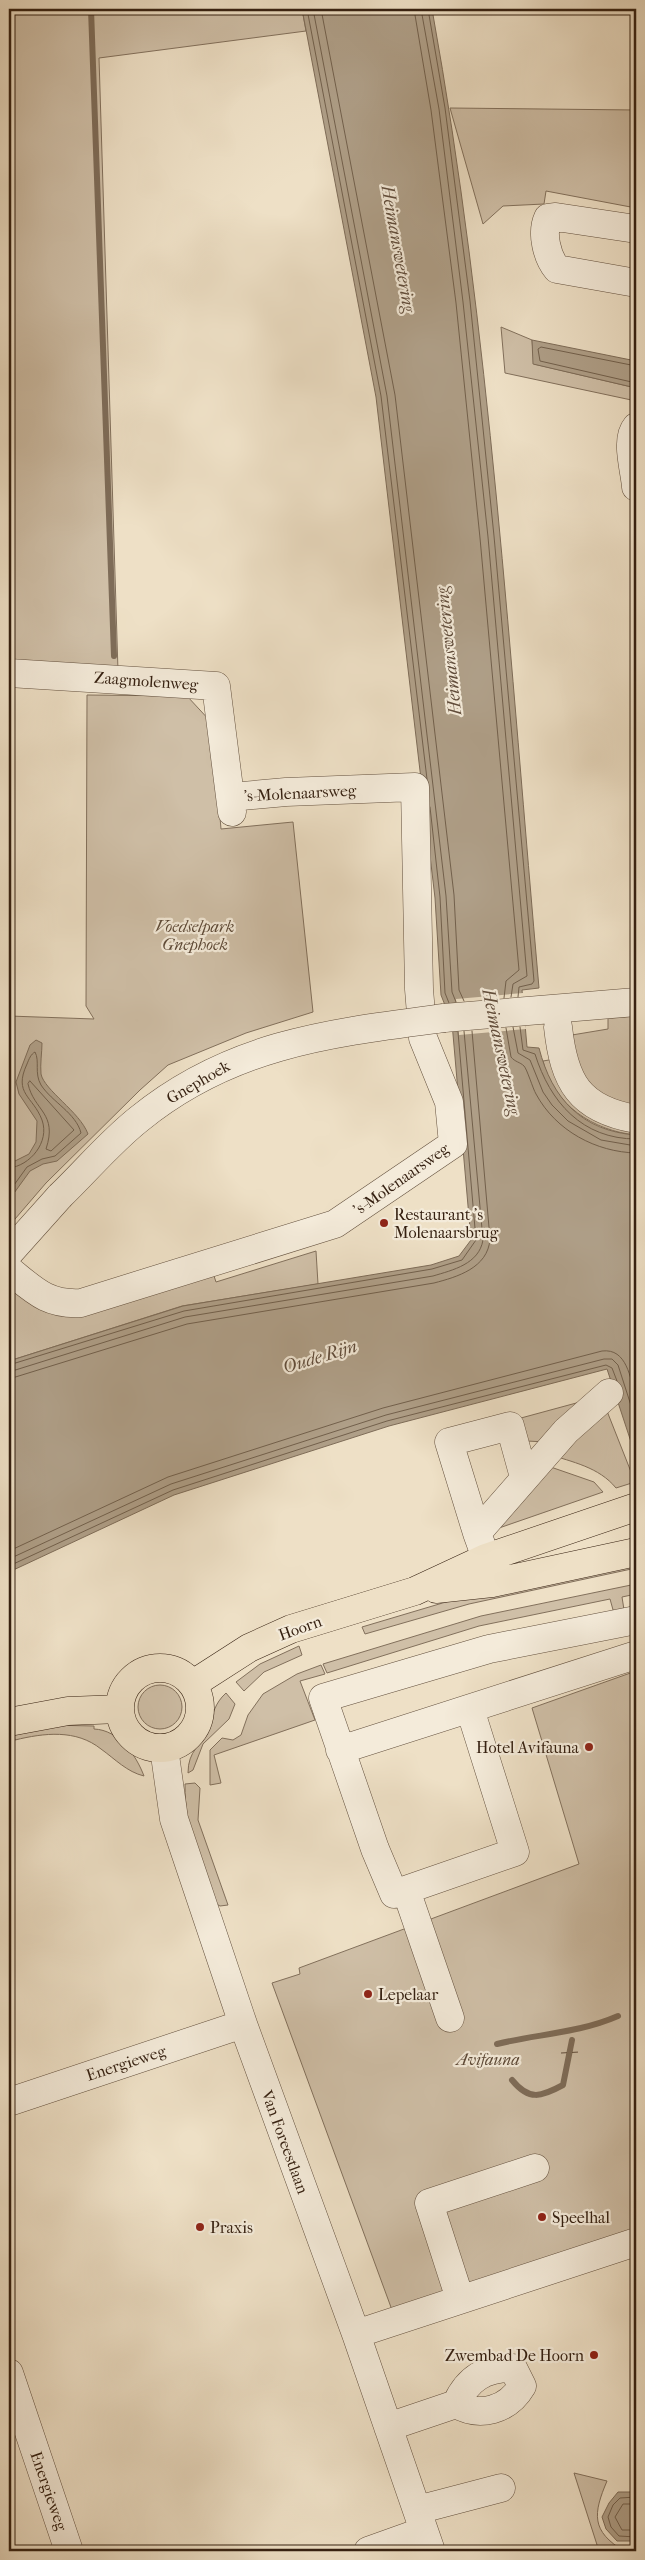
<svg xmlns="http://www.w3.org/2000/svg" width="645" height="2560" font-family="'IM FELL French Canon',serif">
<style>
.green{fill:#cfbfa7;stroke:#82705c}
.water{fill:#af9f88;stroke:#7e6c58}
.pier{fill:#eee0c6}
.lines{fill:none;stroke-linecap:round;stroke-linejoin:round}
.shore{stroke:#72604c;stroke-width:1}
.stream{stroke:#7e6c58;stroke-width:6}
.ferry{stroke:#604c3b;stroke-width:1;stroke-dasharray:6 5;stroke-linecap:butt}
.minor-casing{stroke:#63503e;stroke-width:29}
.major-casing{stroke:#352011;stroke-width:29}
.minor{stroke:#f4ebda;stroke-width:28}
.major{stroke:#eee0c6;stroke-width:28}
.minor-bridge-casing{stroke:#63503e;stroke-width:29;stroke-linecap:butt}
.minor-bridge{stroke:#f4ebda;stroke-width:28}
.poi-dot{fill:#8f2418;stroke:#f4ebda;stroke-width:2}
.labels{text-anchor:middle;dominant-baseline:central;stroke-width:4.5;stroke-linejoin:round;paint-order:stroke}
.street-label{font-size:16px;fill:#352011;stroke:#f4ebda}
.park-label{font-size:16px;font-style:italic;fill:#5c4836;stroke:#f4ebda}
.poi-label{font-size:16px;fill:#352011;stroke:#f4ebda;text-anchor:start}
.water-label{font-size:18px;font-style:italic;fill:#604c3b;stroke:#f4ebda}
</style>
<rect width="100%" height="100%" fill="#eee0c6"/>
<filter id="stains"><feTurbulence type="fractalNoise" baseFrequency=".004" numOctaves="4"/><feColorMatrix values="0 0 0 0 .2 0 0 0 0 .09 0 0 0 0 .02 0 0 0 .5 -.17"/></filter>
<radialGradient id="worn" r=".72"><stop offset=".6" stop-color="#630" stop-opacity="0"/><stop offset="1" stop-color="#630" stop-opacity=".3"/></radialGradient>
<path class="green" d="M14 9H302L306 31 99 58 118 671 9 664V89Z
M450 108 636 110V208L546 191 544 204 503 206 483 224Z
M501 327 532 340 534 364 636 388V401L505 373Z
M87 695 187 696 212 723 221 829 293 822 313 1012 246 1033 168 1065 140 1090 46 1183 9 1226V1016L94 1019 86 1006Z
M636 1016V1114L598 1101 570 1066 566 1036 608 1029V1018Z
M555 1059 636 1125V1135C594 1131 553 1105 543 1061Z
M316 1251 318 1284 182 1306 9 1361V1285L28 1299 212 1270 216 1282Z
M591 1399 546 1442 527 1441 521 1435V1418Z
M605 1406 635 1482 616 1488C599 1467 572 1462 548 1454Z
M542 1464 594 1482 603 1492 499 1528 508 1507Z
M636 1560V1568L469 1604 365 1634 362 1627 456 1599Z
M636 1584V1594L622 1597 625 1616 615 1617 610 1599 479 1626 327 1673 323 1664 481 1616Z
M299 1646 302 1655 264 1672 244 1691 236 1682 260 1664Z
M321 1665 325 1674 300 1681 315 1720 214 1755 221 1783 210 1785V1750L222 1738 233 1740 241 1735 248 1715 263 1694 297 1674Z
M636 1671V2230L392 2310 272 1983 300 1974 299 1968 579 1864 532 1708Z
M138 1707a22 22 0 1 1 44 0a22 22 0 1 1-44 0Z
M226 1693 235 1704 229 1719 203 1744 193 1770 188 1773C188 1750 201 1747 208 1727 214 1713 214 1704 226 1693Z
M49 1725 94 1726V1729C119 1730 136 1755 144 1776 127 1772 115 1759 101 1749 76 1729 44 1733 15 1740L13 1732Z
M195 1783 200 1788 198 1820 228 1905 220 1906 215 1903C198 1861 185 1830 185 1784Z
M574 2473 607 2481C593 2514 591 2531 624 2551H599Z"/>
<path class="water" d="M302 9H432C490 331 510 662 539 988L522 990 527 1047 539 1048C552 1099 582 1131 636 1135V1457L607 1369 389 1426 174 1495 9 1572V1361L183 1306 431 1265 459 1256 471 1240 452 1023 441 995 435 898 376 397Z
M532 340 636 361V388L533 364Z
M36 1040 42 1043C42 1052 40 1064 41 1074 44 1090 80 1112 88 1134L57 1161 43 1164 30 1171 9 1200V1164L29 1154 36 1142 37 1121 19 1094 16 1082 30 1045Z
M618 2492H636V2541H617L606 2529 602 2517 609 2503Z"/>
<path class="pier" d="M523 993 526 1029 459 1035 456 999Z"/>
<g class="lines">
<path class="shore" d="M307 9 381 396 427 779
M313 9 387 396 446 896 452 992 456 1002
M321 9 395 395 454 895 459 990 464 1001
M414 9 431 110 456 303 480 538 519 970 506 981 504 998
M421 9 439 109 463 302 488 537 527 976 513 984 511 997
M428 9 445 108 470 301 494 536 534 981 532 984 519 987 518 997
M636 366 541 347 538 349 540 361 636 383
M430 807 440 897 445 993 449 1003
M513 1027 518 1053 530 1060 543 1092 552 1105 568 1121 601 1140 636 1146
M520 1027 523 1050 535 1054C550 1102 582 1139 636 1139
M506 1028 511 1057C515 1062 520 1062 524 1066 527 1069 533 1089 536 1094 556 1131 596 1152 636 1153
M30 1081 74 1130 51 1151 46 1149C58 1113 34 1111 28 1084Z
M9 1168C30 1166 50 1142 42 1120 33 1096 13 1094 27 1064 29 1059 31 1054 35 1052 40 1061 34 1073 41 1085 52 1102 76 1113 81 1133L55 1156 42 1159 27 1167 9 1192
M9 1365 184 1311 432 1269 462 1260 476 1240 458 1032
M9 1372 185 1317 433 1276C453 1270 479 1264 483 1240L464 1031
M9 1379 187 1324 434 1283C457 1277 488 1268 490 1239L472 1031
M9 1551 168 1477 383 1408 602 1351C627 1348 630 1378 636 1397
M9 1559 171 1484 386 1415 604 1359H612L618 1365 636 1421
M9 1566 173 1490 387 1421 606 1365 612 1368 617 1381
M636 2497 620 2498 613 2505 608 2517 611 2527 619 2536 636 2537
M636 2504H623L615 2517 622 2530H636"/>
<path class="stream" d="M91 9 114 656
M497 2044C538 2034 579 2033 618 2016
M512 2080C529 2101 541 2097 563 2085L572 2040"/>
<path class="ferry" d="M561 2053 580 2052"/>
<defs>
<path id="minor" d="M636 229 556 217 548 218C541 233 547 257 557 269L636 283
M636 427C625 440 635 471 636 487
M9 673 216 686 232 812
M444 1018 636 1002
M558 1027C564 1082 579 1109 636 1119
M9 1253 60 1196
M9 1270C34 1290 47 1305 81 1303L335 1224 453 1144 449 1102 423 1038 419 989 415 787 286 792 231 797
M477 1533 449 1442 510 1426 524 1477
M486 1558 477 1533 566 1431 609 1393
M470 1709 515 1852 394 1894 375 1849 323 1698 489 1649 636 1620
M164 1748 174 1819 243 2024 356 2334 431 2551
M340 1750 636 1655
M406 1890 450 2018
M9 2102 243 2024
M460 2299 429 2203 535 2168
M356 2334 636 2242
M9 2373 69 2551
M388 2427 456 2404C468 2378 485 2368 513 2368L522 2386C508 2410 480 2418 456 2404
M417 2510 501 2488
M368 2551 424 2531"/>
<path id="major" d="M436 1589 492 1583 636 1552
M120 1708a40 40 0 1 1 80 0a40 40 0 1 1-80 0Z
M193 1684 249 1648 291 1629 415 1591 486 1558 636 1507
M9 1722 68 1711 120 1709"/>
</defs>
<use href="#minor" class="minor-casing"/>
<use href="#major" class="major-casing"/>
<use href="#minor" class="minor"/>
<use href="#major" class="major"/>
<defs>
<path id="minor-bridge" d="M60 1196C86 1171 110 1142 139 1119 231 1044 330 1033 444 1018"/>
</defs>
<use href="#minor-bridge" class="minor-bridge-casing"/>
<use href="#minor-bridge" class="minor-bridge"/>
</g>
<g class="poi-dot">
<circle cx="384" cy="1223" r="5"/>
<circle cx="589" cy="1747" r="5"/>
<circle cx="368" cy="1994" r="5"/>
<circle cx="542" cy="2217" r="5"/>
<circle cx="200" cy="2227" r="5"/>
<circle cx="594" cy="2355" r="5"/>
</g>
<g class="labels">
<g class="street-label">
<text transform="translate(146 681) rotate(4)">Zaagmolenweg</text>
<text transform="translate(300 793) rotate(-3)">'s-Molenaarsweg</text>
<text transform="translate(198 1082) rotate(-30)">Gnephoek</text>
<text transform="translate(401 1179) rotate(-35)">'s-Molenaarsweg</text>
<text transform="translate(300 1628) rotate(-20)">Hoorn</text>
<text transform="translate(126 2063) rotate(-18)">Energieweg</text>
<text transform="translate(285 2142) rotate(70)">Van Foreestlaan</text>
<text transform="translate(49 2491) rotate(71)">Energieweg</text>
</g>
<g class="park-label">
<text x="195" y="926">Voedselpark<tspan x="195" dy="18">Gnephoek</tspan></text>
<text x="488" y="2059">Avifauna</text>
</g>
<g class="poi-label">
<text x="394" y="1214">Restaurant 's<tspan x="394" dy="18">Molenaarsbrug</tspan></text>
<text x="579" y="1747" text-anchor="end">Hotel Avifauna</text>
<text x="378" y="1994">Lepelaar</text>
<text x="552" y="2217">Speelhal</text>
<text x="210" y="2227">Praxis</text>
<text x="584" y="2355" text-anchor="end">Zwembad De Hoorn</text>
</g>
<g class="water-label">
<text transform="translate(398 249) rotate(80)">Heimanswetering</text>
<text transform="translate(449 651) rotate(-96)">Heimanswetering</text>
<text transform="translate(501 1052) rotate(78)">Heimanswetering</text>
<text transform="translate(320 1357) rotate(-17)">Oude Rijn</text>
</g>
</g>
<rect width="645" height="2560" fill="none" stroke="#eee0c6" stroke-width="30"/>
<rect x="10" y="10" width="625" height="2540" fill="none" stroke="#352011" stroke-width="2.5"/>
<rect x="15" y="15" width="615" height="2530" fill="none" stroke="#352011"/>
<rect width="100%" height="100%" filter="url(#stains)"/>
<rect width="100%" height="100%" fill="url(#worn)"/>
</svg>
